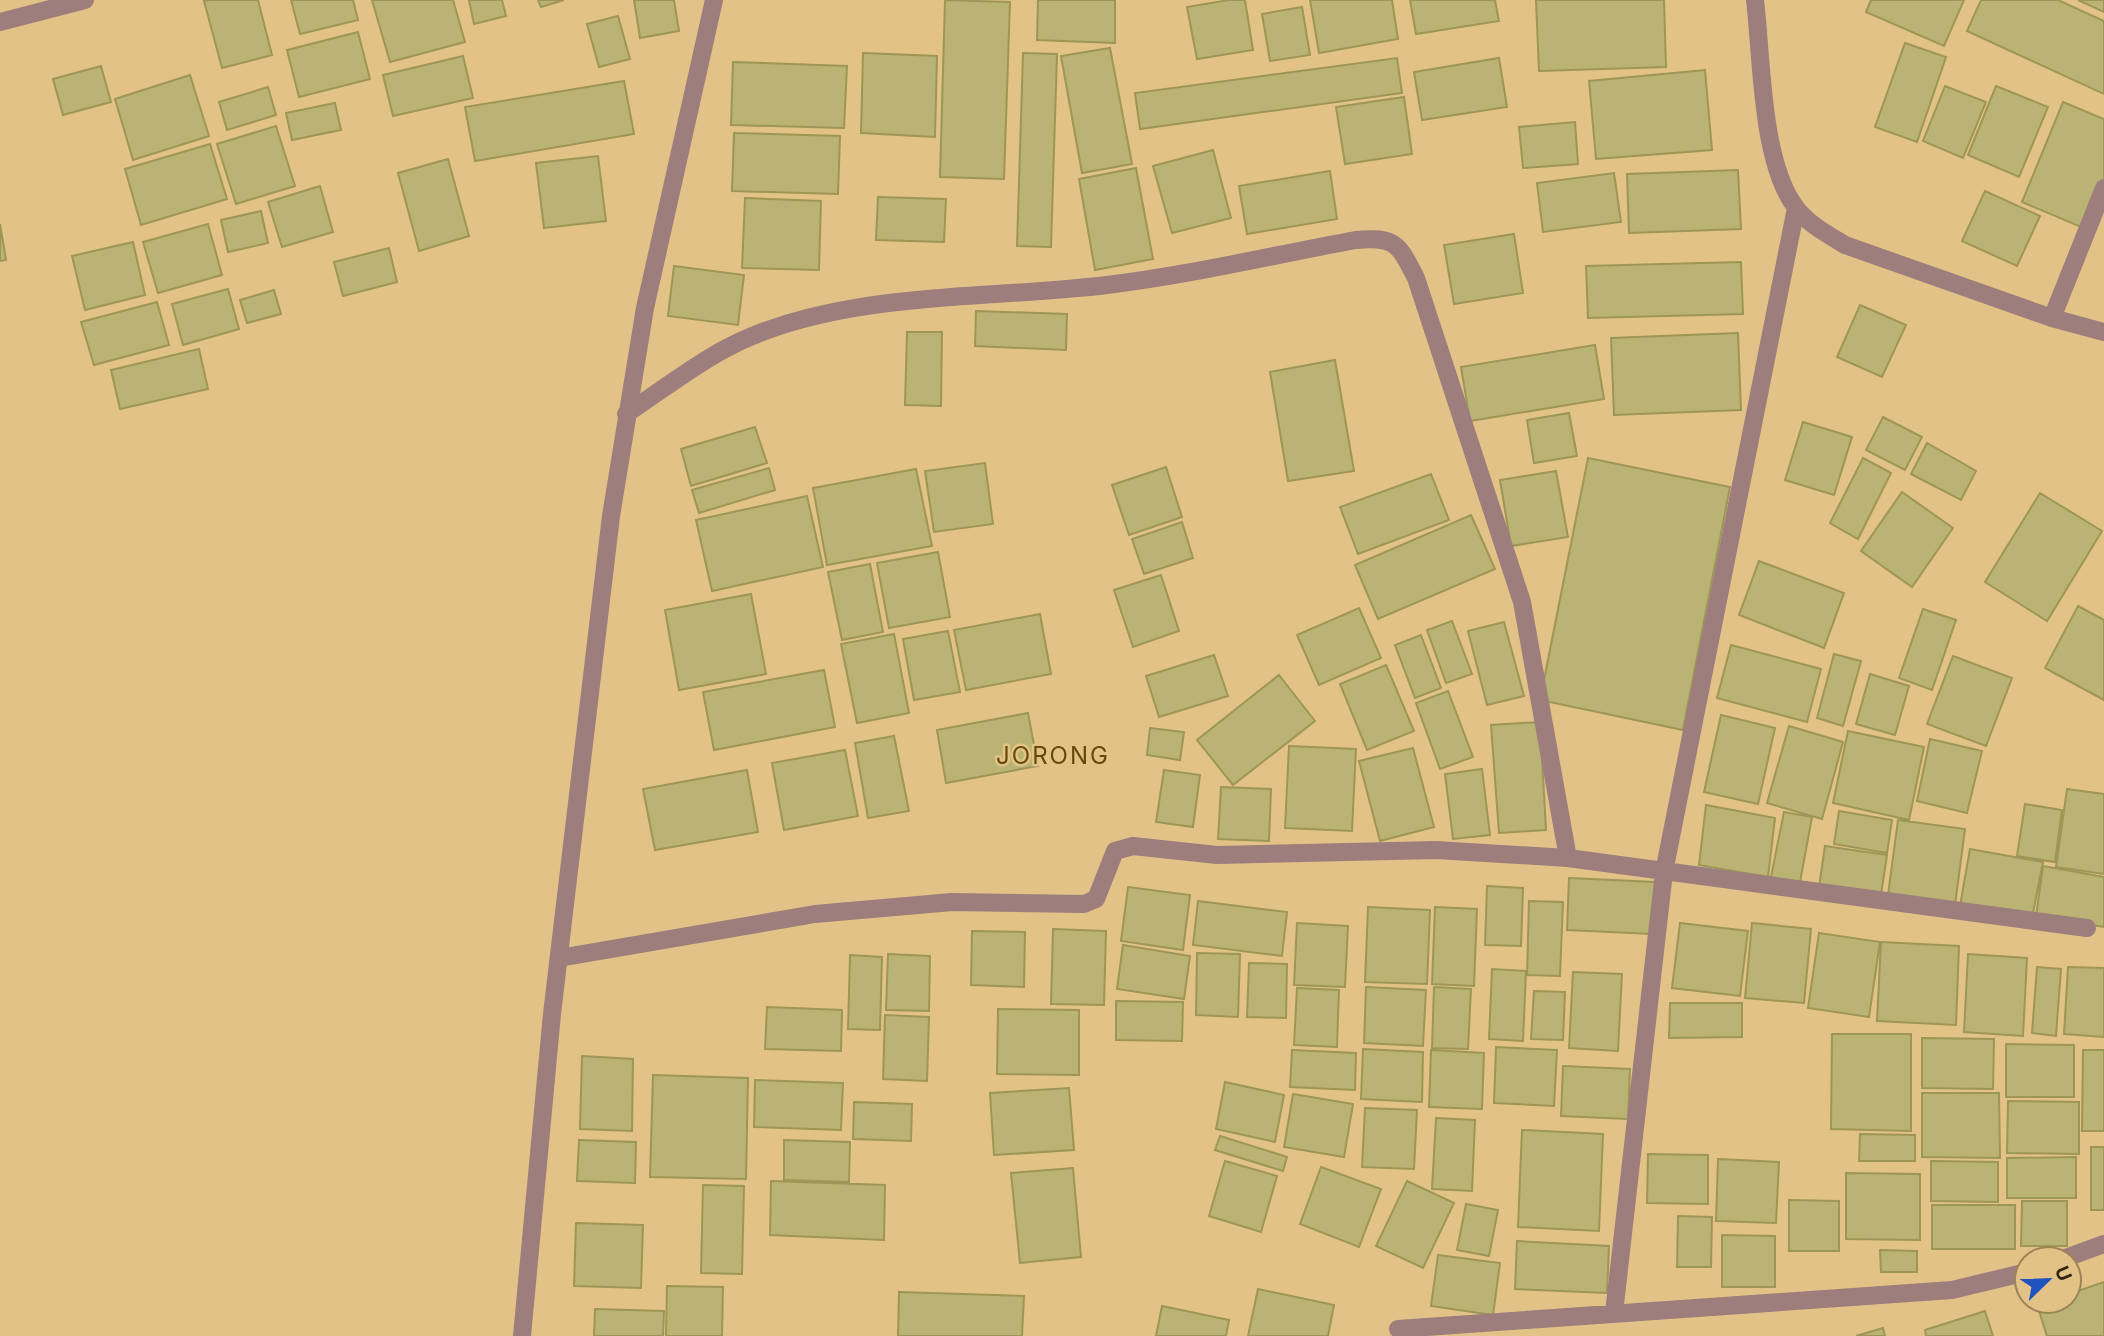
<svg xmlns="http://www.w3.org/2000/svg" width="2104" height="1336" font-family="Inter,sans-serif">
<style>
.building{fill:#bab373;stroke:#9d9656;stroke-width:2}
.lines{fill:none;stroke-linecap:round;stroke-linejoin:round}
.minor{stroke:#9d7e7c;stroke-width:18}
.tertiary{stroke:#9d7e7c;stroke-width:18}
.labels{text-anchor:middle;dominant-baseline:central;stroke-width:5;stroke-linejoin:round;paint-order:stroke}
.quarter-label{font-size:24px;letter-spacing:2px;fill:#664a07;stroke:#e2c287}
</style>
<rect width="100%" height="100%" fill="#e2c287"/>
<path class="building" d="M209 0H258L272 55 222 68 204 1Z
M291 0H353L358 20 300 34Z
M372 0H453L465 42 390 62Z
M469 0H502L506 16 474 24Z
M538 0H564L541 7Z
M634 0H674L679 31 640 38Z
M945 0 1010 2 1004 179 940 177Z
M1038 0H1115V43L1037 40Z
M1229 0H1245L1253 50 1197 59 1187 7Z
M1310 0H1392L1398 39 1319 53Z
M1410 0H1495L1499 21 1416 34Z
M1536 0H1664L1666 67 1539 71Z
M1871 0H1964L1944 46 1866 12Z
M1981 0H2058L2104 21V94L1967 31Z
M2078 0H2104V12Z
M1302 7 1310 55 1270 61 1262 14Z
M618 16 630 59 599 67 587 24Z
M358 32 370 79 299 97 287 50Z
M1905 43 1946 57 1917 142 1875 127Z
M1110 48 1132 164 1082 173 1061 56Z
M863 53 937 56 935 137 861 133Z
M1023 53 1057 54 1051 247 1017 246Z
M463 56 473 98 393 116 383 75Z
M1397 58 1402 93 1140 129 1135 93Z
M1499 58 1507 107 1422 120 1414 72Z
M733 62 847 66 844 128 731 125Z
M101 66 111 102 63 115 53 79Z
M1705 70 1712 150 1596 159 1589 81Z
M190 75 209 136 133 160 115 99Z
M624 81 634 134 475 161 465 107Z
M1945 86 1986 102 1963 158 1923 141Z
M1996 86 2048 107 2019 177 1968 155Z
M268 87 276 115 227 130 219 102Z
M1404 97 1412 154 1345 164 1336 107Z
M2063 102 2104 119V186L2086 229 2022 202Z
M335 103 341 130 292 140 286 113Z
M1575 122 1578 164 1523 168 1519 127Z
M276 126 295 186 236 204 217 144Z
M734 133 840 136 838 194 732 191Z
M210 144 227 199 141 225 125 169Z
M1213 150 1231 218 1172 233 1153 166Z
M598 156 606 221 544 228 536 163Z
M448 159 469 236 419 251 398 173Z
M1136 168 1153 259 1095 270 1079 179Z
M1738 170 1741 229 1629 233 1627 174Z
M1330 171 1337 219 1247 234 1239 186Z
M1614 173 1621 222 1543 232 1537 183Z
M320 186 333 232 282 247 268 202Z
M1985 191 2040 216 2017 266 1962 241Z
M878 197 946 199 944 242 876 240Z
M745 198 821 201 819 270 742 268Z
M261 211 268 243 228 252 221 220Z
M0 224 6 260 0 261Z
M208 224 222 275 158 293 143 242Z
M1514 234 1523 293 1454 304 1444 245Z
M133 242 145 295 85 310 72 256Z
M389 248 397 282 343 296 334 262Z
M1741 262 1743 314 1588 318 1586 266Z
M674 266 744 275 738 325 668 316Z
M228 289 239 329 183 345 172 304Z
M274 290 281 314 247 323 240 300Z
M157 302 169 345 94 365 81 322Z
M1860 305 1906 325 1882 377 1837 357Z
M976 311 1067 314 1066 350 975 346Z
M907 332H942L941 406 905 405Z
M1738 333 1741 410 1614 415 1611 338Z
M1595 345 1604 399 1470 421 1461 367Z
M199 349 208 389 120 409 111 370Z
M1335 360 1354 471 1288 481 1270 372Z
M1569 413 1577 456 1534 463 1527 420Z
M1883 417 1922 437 1905 470 1866 450Z
M1803 422 1852 437 1834 495 1785 480Z
M755 427 767 463 691 486 681 449Z
M1927 443 1976 471 1961 500 1911 474Z
M1588 458 1730 487 1683 730 1540 700Z
M1863 458 1891 473 1858 539 1830 523Z
M985 463 993 524 934 532 925 471Z
M1166 467 1182 517 1129 535 1112 485Z
M769 468 775 490 699 513 692 490Z
M916 469 932 546 827 565 813 488Z
M1556 471 1568 537 1511 546 1500 480Z
M1431 474 1449 520 1358 554 1340 507Z
M1902 492 1953 528 1912 587 1861 551Z
M2040 493 2102 531 2047 621 1985 582Z
M807 496 823 567 712 591 696 520Z
M1471 515 1495 569 1378 619 1355 565Z
M1182 522 1193 558 1144 574 1132 539Z
M938 552 950 617 889 628 877 563Z
M1759 561 1844 593 1824 648 1739 615Z
M870 564 883 632 842 640 828 572Z
M1161 575 1179 631 1133 647 1114 590Z
M751 594 766 674 679 690 665 610Z
M2078 606 2104 620V700L2045 668Z
M1359 608 1381 658 1319 685 1297 635Z
M1923 609 1956 620 1932 690 1899 678Z
M1040 614 1051 674 966 690 954 630Z
M1452 621 1472 674 1446 683 1427 630Z
M1504 622 1524 696 1487 705 1468 631Z
M948 631 960 692 914 700 903 639Z
M894 634 909 713 857 723 841 644Z
M1421 635 1441 688 1415 698 1395 645Z
M1731 645 1821 669 1807 722 1717 698Z
M1834 654 1861 661 1843 726 1817 718Z
M1214 655 1228 696 1159 717 1146 676Z
M1953 656 2012 678 1986 746 1927 724Z
M1386 665 1414 731 1367 750 1340 684Z
M824 670 835 727 714 750 703 692Z
M1870 674 1909 686 1895 735 1856 724Z
M1279 675 1315 721 1233 785 1197 740Z
M1448 691 1473 757 1440 769 1416 703Z
M1028 713 1038 766 946 783 937 730Z
M1721 715 1775 728 1758 804 1704 792Z
M1540 722 1546 830 1499 833 1491 725Z
M1789 726 1843 742 1822 819 1767 803Z
M1150 728 1184 732 1180 760 1147 755Z
M1848 731 1924 747 1909 820 1833 803Z
M894 736 909 811 868 818 855 743Z
M1930 739 1982 751 1967 813 1917 801Z
M1289 746 1356 749 1352 831 1285 828Z
M1413 748 1434 827 1380 841 1359 761Z
M845 750 858 816 784 830 772 763Z
M1482 769 1490 835 1453 839 1445 774Z
M747 770 758 832 655 850 643 789Z
M1164 770 1200 775 1193 827 1156 822Z
M1221 787 1271 789 1269 841 1218 839Z
M2067 789 2104 794V874L2056 867Z
M2025 804 2062 810 2055 862 2017 856Z
M1706 805 1775 818 1768 877 1699 865Z
M1839 811 1892 820 1887 853 1834 844Z
M1784 812 1812 817 1799 888 1770 882Z
M1898 820 1965 829 1955 905 1888 895Z
M1825 846 1887 855 1881 895 1819 887Z
M1970 849 2043 862 2032 918 1960 906Z
M2043 866 2104 877V927L2036 916Z
M1569 878 1655 882 1652 934 1567 930Z
M1487 886 1523 888 1521 946 1485 945Z
M1128 887 1190 895 1183 950 1121 941Z
M1198 901 1287 912 1282 956 1193 945Z
M1529 901 1563 902 1560 976 1527 975Z
M1368 907 1430 910 1427 984 1365 982Z
M1435 907 1477 909 1474 986 1432 984Z
M1297 923 1348 926 1345 987 1294 985Z
M1680 923 1748 931 1740 996 1672 988Z
M1752 923 1811 929 1804 1003 1745 998Z
M1053 929 1106 931 1104 1005 1051 1004Z
M972 931 1025 932 1024 987 971 985Z
M1819 933 1880 942 1869 1017 1808 1008Z
M1881 942 1959 946 1956 1025 1877 1021Z
M1123 945 1190 956 1184 999 1117 989Z
M1197 953 1240 954 1238 1017 1196 1015Z
M888 954 930 956 929 1011 886 1010Z
M1968 954 2027 958 2023 1036 1964 1032Z
M850 955 882 957 880 1030 848 1029Z
M1249 963 1287 964 1286 1018 1247 1017Z
M2037 967 2061 969 2056 1036 2032 1033Z
M2068 967 2104 968V1037L2064 1034Z
M1492 969 1526 971 1523 1041 1489 1039Z
M1573 972 1622 974 1618 1051 1569 1048Z
M1366 987 1426 990 1423 1046 1364 1043Z
M1434 987 1471 989 1468 1049 1432 1048Z
M1297 988 1339 990 1337 1047 1294 1045Z
M1534 991 1565 992 1563 1040 1531 1039Z
M1116 1001 1183 1002 1182 1041 1116 1040Z
M1670 1003H1742V1037L1669 1038Z
M767 1007 842 1010 841 1051 765 1049Z
M998 1009 1079 1010V1075L997 1074Z
M885 1015 929 1017 927 1081 883 1079Z
M1832 1034H1911V1131L1831 1129Z
M1922 1038 1994 1039 1993 1089 1922 1088Z
M2006 1044 2074 1045V1097H2006Z
M1496 1047 1557 1050 1554 1106 1494 1103Z
M1363 1049 1423 1052 1422 1102 1361 1099Z
M1292 1050 1356 1053 1355 1090 1290 1087Z
M1431 1050 1484 1053 1482 1109 1429 1107Z
M2083 1050H2104V1131H2082Z
M582 1056 633 1059 632 1131 580 1129Z
M1563 1066 1630 1069 1628 1119 1561 1116Z
M653 1075 748 1078 746 1179 650 1177Z
M755 1080 843 1083 841 1130 754 1127Z
M1225 1082 1284 1095 1275 1142 1216 1129Z
M1069 1088 1074 1150 994 1155 990 1093Z
M1922 1093H1999L2000 1158 1922 1157Z
M1293 1094 1353 1104 1344 1157 1284 1147Z
M2008 1101 2079 1102V1154L2007 1153Z
M854 1102 912 1104 911 1141 853 1139Z
M1365 1108 1417 1110 1414 1169 1362 1167Z
M1436 1118 1475 1120 1472 1191 1432 1189Z
M1522 1130 1603 1134 1599 1231 1518 1227Z
M1860 1134 1915 1135V1161H1859Z
M1220 1136 1287 1157 1283 1171 1215 1150Z
M579 1140 636 1142 635 1183 577 1181Z
M784 1140 850 1142 849 1182 784 1180Z
M2091 1147H2104V1210H2091Z
M1648 1154 1708 1155V1204L1647 1203Z
M2076 1157V1198H2007V1158Z
M1718 1159 1779 1162 1776 1223 1716 1221Z
M1225 1161 1277 1176 1261 1232 1209 1216Z
M1931 1161 1998 1162V1202L1931 1201Z
M1321 1167 1381 1189 1359 1247 1300 1224Z
M1073 1168 1081 1257 1020 1263 1011 1173Z
M1846 1173 1920 1174V1240L1846 1239Z
M771 1181 885 1185 884 1240 770 1235Z
M1407 1181 1454 1203 1423 1268 1376 1246Z
M703 1185 744 1186 742 1274 701 1273Z
M1789 1200 1839 1201V1251H1789Z
M2022 1201H2067V1246H2021Z
M1466 1204 1498 1210 1489 1256 1457 1250Z
M1932 1205H2015V1249H1932Z
M1678 1216 1712 1217 1711 1267H1677Z
M576 1223 643 1225 641 1288 574 1286Z
M1722 1235 1775 1236V1287H1722Z
M1517 1241 1609 1246 1607 1293 1515 1289Z
M1880 1250 1917 1251V1272H1881Z
M1438 1255 1500 1263 1493 1315 1431 1306Z
M2104 1282V1336H2047L2037 1305 2050 1301H2069V1294Z
M667 1286 723 1287 722 1336H666Z
M1258 1289 1334 1305 1328 1336H1248Z
M899 1292 1024 1296 1022 1336H898Z
M1162 1306 1229 1320 1226 1336H1156Z
M595 1309 664 1311 663 1336H594Z
M1985 1311 1993 1336H1926L1925 1330Z
M1883 1328 1885 1336H1856Z"/>
<g class="lines">
<path class="minor" d="M2052 318 2104 188
M626 414C658 393 690 368 723 350 833 290 985 300 1107 285 1191 275 1273 255 1356 240 1396 236 1399 245 1416 278L1522 602 1568 858
M559 958 815 914 952 902 1084 904 1096 899 1115 851 1133 846 1217 855 1436 850 1568 858 2087 928
M2063 1259 2104 1244
M1614 1313 1664 872 1796 208
M1398 1329 1952 1290 2027 1272"/>
<path class="tertiary" d="M1755 0C1762 59 1761 158 1794 205 1806 223 1827 234 1845 245L2052 318 2104 332
M0 22 85 0
M522 1336 552 1014 611 516 645 308 714 0"/>
</g>
<g class="labels">
<g class="quarter-label">
<text x="1053" y="755">JORONG</text>
</g>
</g>
<g transform="translate(2048 1280) rotate(67)"><circle r="33" fill="#e2c287" stroke="#9c8457" stroke-width="2"/>
<path d="M0-5L12 26L0 18L-12 26Z" fill="#2053c0"/>
<text y="-10" font-size="19" font-weight="bold" text-anchor="middle" fill="#34270f">U</text>
</g>
</svg>
